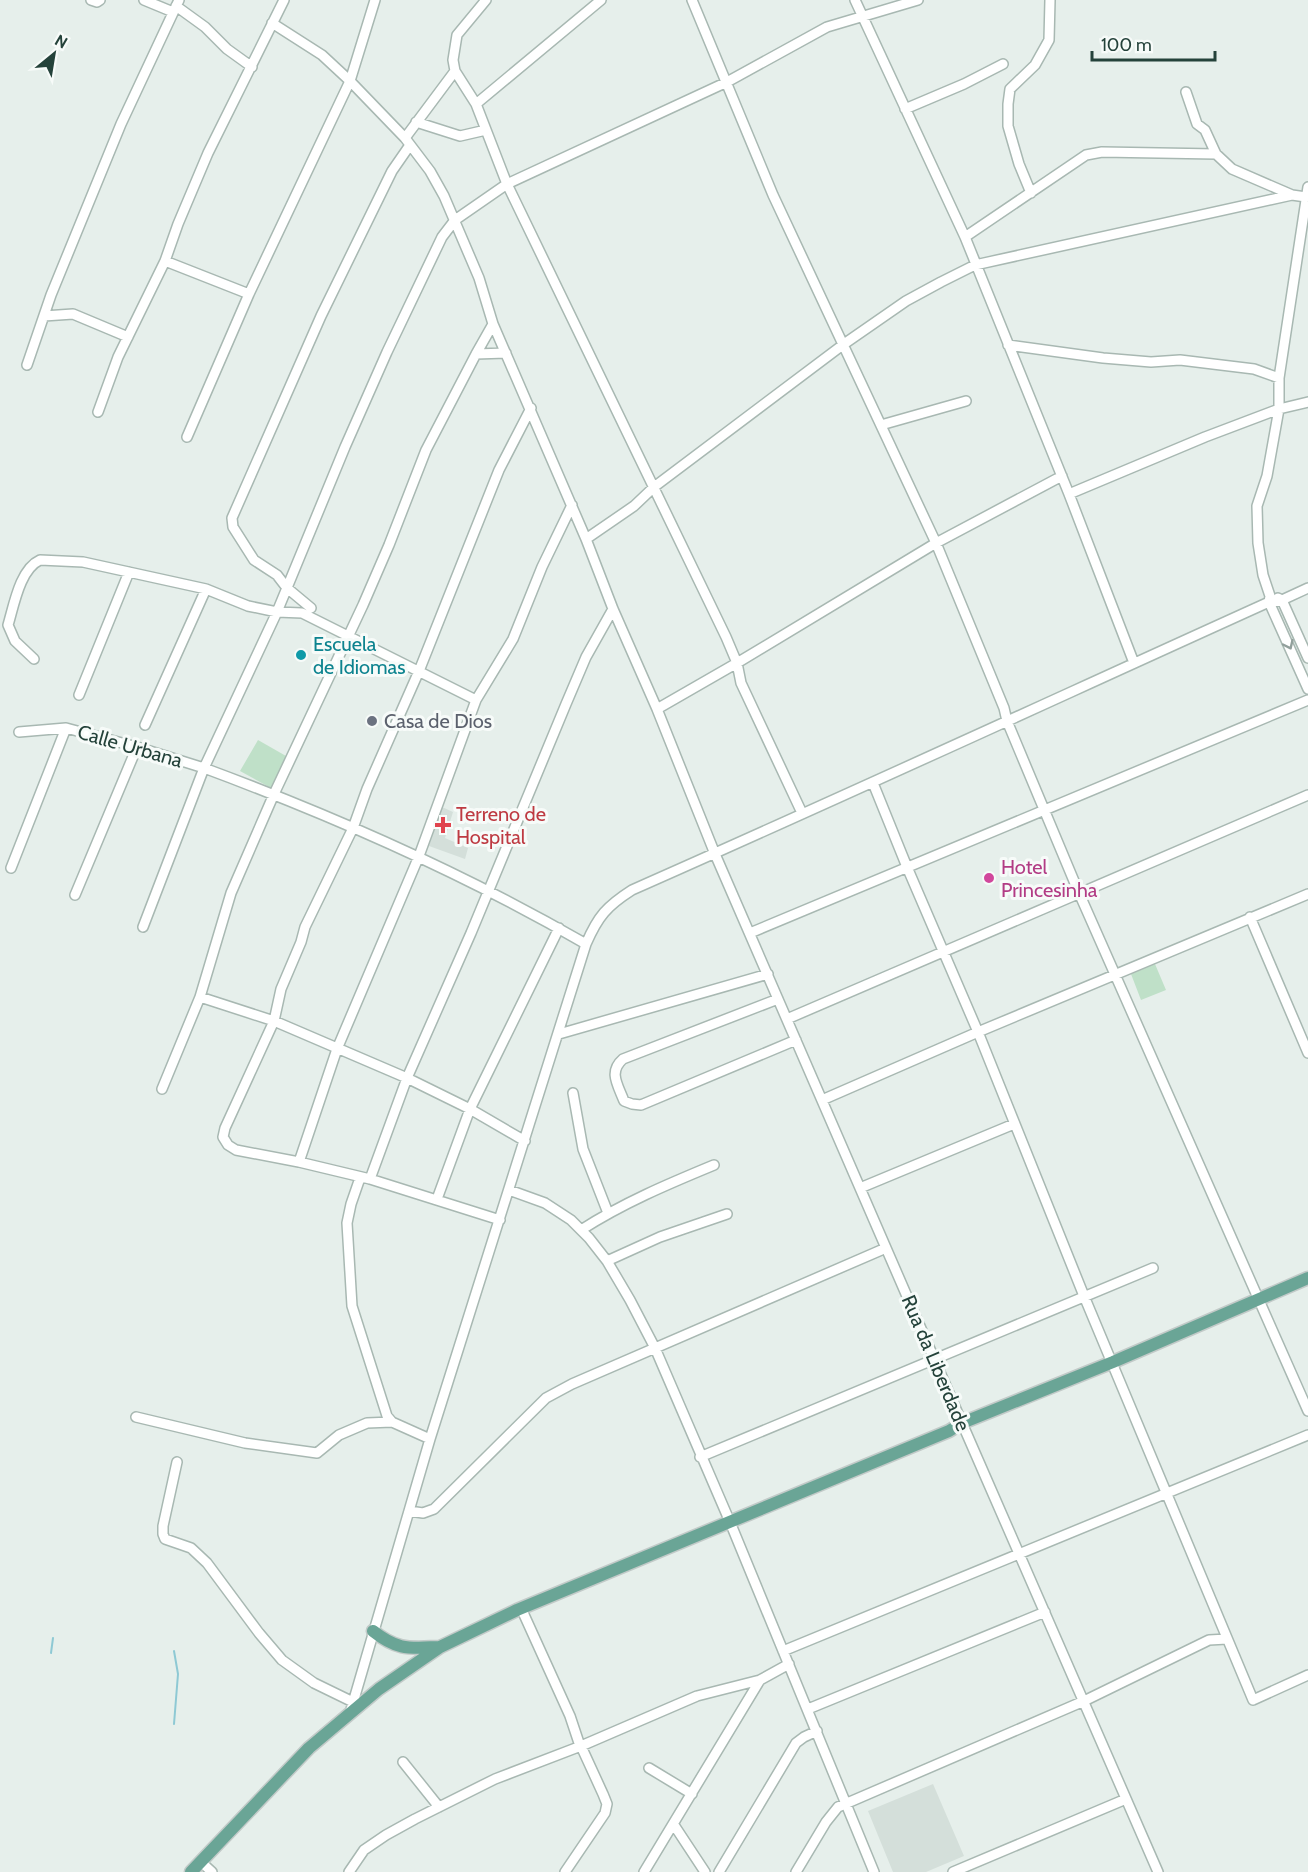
<svg xmlns="http://www.w3.org/2000/svg" width="1308" height="1872" font-family="Cabin,sans-serif">
<style>
.built{fill:#d4dfda}
.green{fill:#bfe0c8}
.lines{fill:none;stroke-linecap:round;stroke-linejoin:round}
.stream{stroke:#8ec9d4;stroke-width:2}
.minor-casing{stroke:#a8b8b2;stroke-width:12}
.major-casing{stroke:#c2cac8;stroke-width:15}
.minor{stroke:#fff;stroke-width:9}
.major{stroke:#6aa596;stroke-width:12}
.oneway{stroke:#92a09c}
.culture-dot{fill:#0f9aa8;stroke:#f7fbf9;stroke-width:2}
.worship-dot{fill:#6b7280;stroke:#f7fbf9;stroke-width:2}
.health-dot{fill:#e0444e;stroke:#f7fbf9;stroke-width:2}
.hotel-dot{fill:#d1479c;stroke:#f7fbf9;stroke-width:2}
.labels{text-anchor:middle;dominant-baseline:central;stroke-width:6;stroke-linejoin:round;paint-order:stroke}
.culture-label{font-size:20px;fill:#0d838f;stroke:#f7fbf9;text-anchor:start}
.worship-label{font-size:20px;fill:#5b616d;stroke:#f7fbf9;text-anchor:start}
.street-label{font-size:20px;fill:#24423a;stroke:#f7fbf9}
.health-label{font-size:20px;fill:#be3a42;stroke:#f7fbf9;text-anchor:start}
.hotel-label{font-size:20px;fill:#b23c85;stroke:#f7fbf9;text-anchor:start}
</style>
<rect width="100%" height="100%" fill="#e6efeb"/>
<path class="built" d="M442 807 453 812 445 838 468 848 465 859 429 846Z
M933 1784 964 1856 926 1872H893L868 1811Z"/>
<path class="green" d="M258 740 286 756 271 788 240 771Z
M1155 964 1166 990 1141 1000 1131 974Z"/>
<g class="lines">
<path class="stream" d="M51 1653 53 1638
M174 1724 178 1674 174 1651"/>
<defs>
<path id="minor" d="M91 0 97 2 100 0
M144 0 173 12
M486 0 457 35 453 60 455 71 476 104 507 184 726 637 737 663 741 683 802 813
M692 0 773 195 936 543 1004 708 1007 721 1079 893 1308 1411
M855 0 965 237 1069 494 1134 663
M176 6 205 27 227 49 252 67
M272 23 322 55 350 81 405 138 430 171 444 196 479 278 493 324 586 539 613 609 657 709 715 854 962 1423 1158 1872
M1186 92 1197 124 1205 130 1216 154
M476 104 601 0
M905 109 964 84 1003 64
M416 122 460 136 486 130
M405 138 455 71
M1308 187 1279 378V409L1267 476 1257 506 1258 543 1263 575 1270 596 1269 602 1308 689
M1031 193 1019 164 1008 126V104L1010 89 1035 65 1049 40 1050 0
M965 237 1086 155 1102 152 1216 154 1232 169 1292 195
M165 261 249 294
M44 316 73 314 128 337
M1008 345 1103 358 1151 362 1180 360 1254 369 1279 378
M476 354 506 353
M27 365 51 295 121 124 179 0
M98 412 118 357 165 261 178 224 208 153 284 0
M881 425 966 401
M187 437 249 294 350 81 375 0
M1069 494 1205 437 1279 409 1308 402
M586 539 634 506 654 487 844 344 906 301 941 282 975 265 1292 195 1306 197
M1278 598 1282 600 1308 658
M311 608 287 588 277 575 254 560 233 527 232 518 321 316 392 171 410 145
M34 659 15 641 8 625C14 605 20 569 40 560L83 562 206 589 248 606 277 612 302 613 476 700
M79 695 129 572
M657 709 737 663 936 543 1062 476
M145 725 206 589
M19 732 66 728 137 747 204 768 143 927
M873 783 907 867 978 1032 1084 1296 1253 1700 1308 1675
M11 868 66 728
M75 895 137 747
M1250 917 1308 1053
M750 933 1308 700
M586 944C465 874 336 817 204 768L277 612 345 447 387 352 442 237 455 220 507 184 727 82 827 27 918 0
M200 997 274 1021 407 1078 470 1109 525 1141
M778 999 623 1059C608 1072 618 1085 624 1101L632 1104 641 1105 796 1040
M787 1019 1308 795
M559 1034 768 974
M162 1089 200 997 231 893 274 794 363 605 389 545 426 450 476 354 493 324
M573 1093 583 1149 608 1213
M822 1100 978 1032 1308 894
M299 1162 337 1049 419 856 476 700 513 639 542 567 572 505
M360 1178 351 1204 347 1223 352 1306 387 1416 392 1422 430 1439
M370 1179 407 1078 471 933 566 704 586 657 613 609
M860 1188 1014 1124
M509 1190 545 1203 571 1220 589 1238 607 1261 630 1300 655 1348 730 1522 874 1872
M437 1199 470 1109 559 928
M500 1220 370 1179 299 1162 236 1150 228 1145 223 1137 225 1128 274 1021 281 989 301 942 305 927 353 828 367 789 419 671 499 470 531 408
M581 1230C623 1203 668 1184 714 1165
M607 1261 660 1237 727 1214
M136 1417 245 1443 317 1453 339 1435 367 1423 392 1422
M700 1457 1153 1268
M177 1462 163 1526V1534L165 1539 191 1548 207 1563 259 1633 282 1660 314 1683 353 1702
M409 1511 423 1513 434 1509 546 1398 572 1384 886 1248
M521 1608 570 1716 580 1746
M783 1651 1308 1435
M808 1709 1045 1612
M350 1713 430 1439 586 944C598 916 607 906 632 890 845 796 1057 698 1269 602L1282 600 1308 588
M403 1762 439 1807
M649 1768 692 1794
M674 1825 705 1872
M201 1862 212 1872
M349 1872 364 1850 386 1835 415 1819 495 1779 581 1746 697 1696 760 1680
M565 1872 605 1813 607 1804 603 1794 581 1746
M644 1872 760 1680 789 1664
M719 1872 796 1743 804 1737 817 1731
M796 1872 826 1822 838 1807 1084 1701 1209 1640 1227 1639
M953 1872 1126 1799"/>
<path id="major" d="M373 1631C398 1651 410 1648 439 1647
M191 1872 309 1748 379 1689 440 1647 517 1610 949 1431 962 1423 1113 1362 1308 1278"/>
</defs>
<use href="#minor" class="minor-casing"/>
<use href="#major" class="major-casing"/>
<use href="#minor" class="minor"/>
<use href="#major" class="major"/>
</g>
<defs><path id="oneway-chevron" d="M-2-3.5L2.5 0L-2 3.5" fill="none" stroke-width="1.6" stroke-linecap="round" stroke-linejoin="round" transform="scale(1.5)"/></defs>
<use class="oneway" href="#oneway-chevron" transform="translate(1289 645) rotate(65)"/>
<circle class="culture-dot" cx="301" cy="655" r="6"/>
<circle class="worship-dot" cx="372" cy="721" r="6"/>
<path class="health-dot" d="M440 816h6v6h6v6h-6v6h-6v-6h-6v-6h6z"/>
<circle class="hotel-dot" cx="989" cy="878" r="6"/>
<g class="labels">
<g class="culture-label">
<text x="313" y="644">Escuela<tspan x="313" dy="23">de Idiomas</tspan></text>
</g>
<g class="worship-label">
<text x="384" y="721">Casa de Dios</text>
</g>
<g class="street-label">
<text transform="translate(130 746) rotate(16)">Calle Urbana</text>
<text transform="translate(936 1363) rotate(67)">Rua da Liberdade</text>
</g>
<g class="health-label">
<text x="456" y="814">Terreno de<tspan x="456" dy="23">Hospital</tspan></text>
</g>
<g class="hotel-label">
<text x="1001" y="867">Hotel<tspan x="1001" dy="23">Princesinha</tspan></text>
</g>
</g>
<g transform="translate(54 54) rotate(30)" stroke="#f7fbf9" stroke-width="4.5" paint-order="stroke">
<path d="M0-4.5L10 22L0 15L-10 22Z" fill="#24423a"/>
<text y="-9" font-size="16" font-weight="bold" text-anchor="middle" fill="#24423a">N</text>
</g>
<path d="M1092 51v9h123v-9" fill="none" stroke="#24423a" stroke-width="3"/>
<text x="1101" y="51" font-size="18" fill="#24423a" stroke="#f7fbf9" stroke-width="4.5" paint-order="stroke">100 m</text>
</svg>
